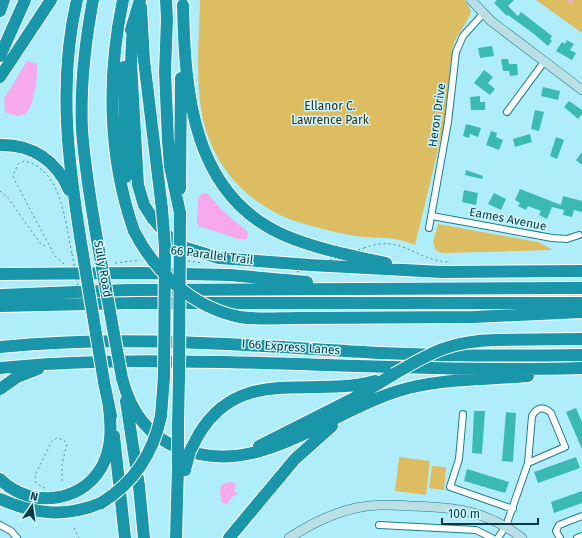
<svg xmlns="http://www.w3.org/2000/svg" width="582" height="538" font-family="'Fira Sans',sans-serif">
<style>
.green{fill:#dcbd62}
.water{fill:#f6a9ed}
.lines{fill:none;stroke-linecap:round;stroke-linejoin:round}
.stream{stroke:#f6a9ed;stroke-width:2}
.building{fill:#3bbab5}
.street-casing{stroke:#1c7d8c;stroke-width:8}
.secondary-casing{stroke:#1c7d8c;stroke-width:10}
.highway-casing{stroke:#fff;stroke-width:14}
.path{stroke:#528c97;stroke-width:1;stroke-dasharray:2 3;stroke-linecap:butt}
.street{stroke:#fff;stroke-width:6}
.secondary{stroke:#bae0e5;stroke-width:9}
.highway{stroke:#1996a9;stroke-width:12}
.highway-bridge-casing{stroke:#fff;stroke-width:14;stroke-linecap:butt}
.path-bridge{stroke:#528c97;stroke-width:1;stroke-dasharray:2 3;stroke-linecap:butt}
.highway-bridge{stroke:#1996a9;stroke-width:12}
.labels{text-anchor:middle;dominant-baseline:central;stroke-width:3;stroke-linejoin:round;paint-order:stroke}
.park-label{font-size:12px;fill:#362e18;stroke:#cef7ff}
.street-label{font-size:12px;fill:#033a43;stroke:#cef7ff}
</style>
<rect width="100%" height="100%" fill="#afedfa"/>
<path class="green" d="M200 0H465L471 11C468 23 457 33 453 46L444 125 415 245C409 243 402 240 395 239 385 237 375 238 365 237 349 236 321 229 305 224 259 212 220 177 206 130 194 93 199 39 200 0Z
M536 0H582V33Z
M438 224 538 242 553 250 443 253 436 251 433 242Z
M399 457 430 461 426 495 395 491Z
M432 466 446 467 444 490 429 488Z"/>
<path class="water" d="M27 61 37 64C38 74 34 107 26 113 20 118 11 115 5 112L4 99Z
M202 193 208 194 223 211 248 232 247 239H238L199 226 197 223 198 199Z
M229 482 236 483 234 491 238 494 232 497 227 504 222 503 220 494 221 485Z"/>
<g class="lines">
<path class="stream" d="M569 0 573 3"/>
</g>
<path class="building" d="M497 0H514L508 6 518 16 521 12 552 36 550 39 552 41 548 46 534 34 508 15 507 16 494 3Z
M567 40 574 44 570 50 576 53 572 60 556 51 562 42 565 44Z
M492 46 494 56 480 58 478 48Z
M501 59H508L509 64H517L518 75 510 76 509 71H503Z
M484 70 493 77 488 83 495 89 490 95 474 83Z
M543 87 560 91 558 100 541 96Z
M480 96V102H485V110H471L470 97Z
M569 101 582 110V114L578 119 564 107Z
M535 110 544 112 539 131 531 129Z
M466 124 481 128 478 137 470 134 469 138 463 136Z
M491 131 497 133 496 137 503 140 499 150 486 145Z
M530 134 532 142 515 147 513 139Z
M556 137 564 140 557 159 550 156Z
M582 152V165L576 160Z
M466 170 483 176 482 179 465 175Z
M520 189 561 205 563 196 582 201V212L574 210 572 217 563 215 564 210 552 207 547 219 539 215 541 211 528 206 526 210 518 206 520 203 515 200Z
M464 190 478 193 476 205 462 202Z
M494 193 506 199 501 210 488 204Z
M576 408 582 422V449L566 412Z
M474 411H485L482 454 472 453Z
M506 412 516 413 513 462 502 461Z
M576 457 580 468 538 483 534 472Z
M467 469 509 482 505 493 464 481Z
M582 491V503L554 513 551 502Z"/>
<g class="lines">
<defs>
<path id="street" d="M507 112 544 62
M432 216 552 238 567 239 579 235
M429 228 448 122 456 52 463 36 483 14
M463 414 459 459 450 487 513 509
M0 525 11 531 17 538
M379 525 476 530 492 538
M498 538 506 526 528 463 532 416C537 407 544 406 551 413L565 447 528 463
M560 538 556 531 559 525 582 516
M577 538 582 536"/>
<path id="secondary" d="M471 0 491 21 582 90
M289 538C309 525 332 513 356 508 374 504 392 505 410 506 454 507 486 510 522 538"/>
<path id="highway" d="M77 0C57 85 69 170 83 255
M93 0C85 43 80 86 82 130 85 171 92 211 99 251
M123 0C107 76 108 157 134 231
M166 0 167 19 165 72 168 140 170 166 180 213
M183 5C185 93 192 196 286 236 317 249 353 256 386 263
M141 7 144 60 162 209
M0 11 4 0
M133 23 131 63 138 185 144 205 153 219 168 236 186 248 219 258 310 265 442 272 582 271
M131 30 140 0
M0 56 25 0
M124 67 126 177
M0 77 51 0
M0 145C32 144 57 161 69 190
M180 189 181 78
M0 274 140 273 230 275 307 282
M0 295 127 290 582 288
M0 306 136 303H582
M299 318 474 317 582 312
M496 340 582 339
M0 347C129 334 251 346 380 353 447 356 515 356 582 355
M0 368C87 359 175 361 262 363 369 366 475 371 582 368
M122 378C130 410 147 436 179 448 258 480 326 413 398 391 439 378 485 380 528 376
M104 382 111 416
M0 389 17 377 38 369
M126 401 139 486 144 538
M161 416 164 377
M178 425 179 377
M199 434C241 364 311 399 375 381
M114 436 125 538
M259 446 356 397 394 374
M0 479C32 511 88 502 105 460 112 443 111 425 109 408
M0 499C34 514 65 518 101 503
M176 538 178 467
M229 538 295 459 332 426"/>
</defs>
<use href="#street" class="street-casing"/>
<use href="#secondary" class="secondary-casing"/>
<use href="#highway" class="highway-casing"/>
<path class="path" d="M0 191 8 198 40 243 45 246 48 245
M364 248C402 233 416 262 451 262
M188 261 203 263
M115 263 140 260
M64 264 55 256 16 183 13 176 18 164 24 161C62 169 65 222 72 254
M45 488 36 483 35 475 52 441 57 438 64 440 67 444 62 464V482
M74 528 79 538"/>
<use href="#street" class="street"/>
<use href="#secondary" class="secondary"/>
<use href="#highway" class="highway"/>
<defs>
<path id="highway-bridge" d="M162 209 165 247 164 377
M134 231C155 272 193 308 240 317 259 320 279 318 299 318
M99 251 122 378
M83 255 104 382
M394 374C432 352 450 341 496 340
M179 377 180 213
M178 467V425
M185 470 190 451 199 434
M101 503C134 483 153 454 161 416"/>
</defs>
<use href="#highway-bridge" class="highway-bridge-casing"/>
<path class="path-bridge" d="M72 254 82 308
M297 272 364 248"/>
<use href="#highway-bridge" class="highway-bridge"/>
</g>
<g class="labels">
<g class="park-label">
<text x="330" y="106">Ellanor C.<tspan x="330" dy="14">Lawrence Park</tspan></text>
</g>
<g class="street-label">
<text transform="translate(437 115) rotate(-82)">Heron Drive</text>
<text transform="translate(508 219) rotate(11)">Eames Avenue</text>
<text transform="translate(212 255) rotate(7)">66 Parallel Trail</text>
<text transform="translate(103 269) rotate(80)">Sully Road</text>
<text transform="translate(291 347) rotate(4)">I 66 Express Lanes</text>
</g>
</g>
<g transform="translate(32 506) rotate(13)" stroke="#cef7ff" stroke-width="3" paint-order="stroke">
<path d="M0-3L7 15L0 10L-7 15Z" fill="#033a43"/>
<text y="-6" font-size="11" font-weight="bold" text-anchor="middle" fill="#033a43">N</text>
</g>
<path d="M442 518v6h96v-6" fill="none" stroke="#033a43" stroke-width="2"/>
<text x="448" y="518" font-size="12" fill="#033a43" stroke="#cef7ff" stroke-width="3" paint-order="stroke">100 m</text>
</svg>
